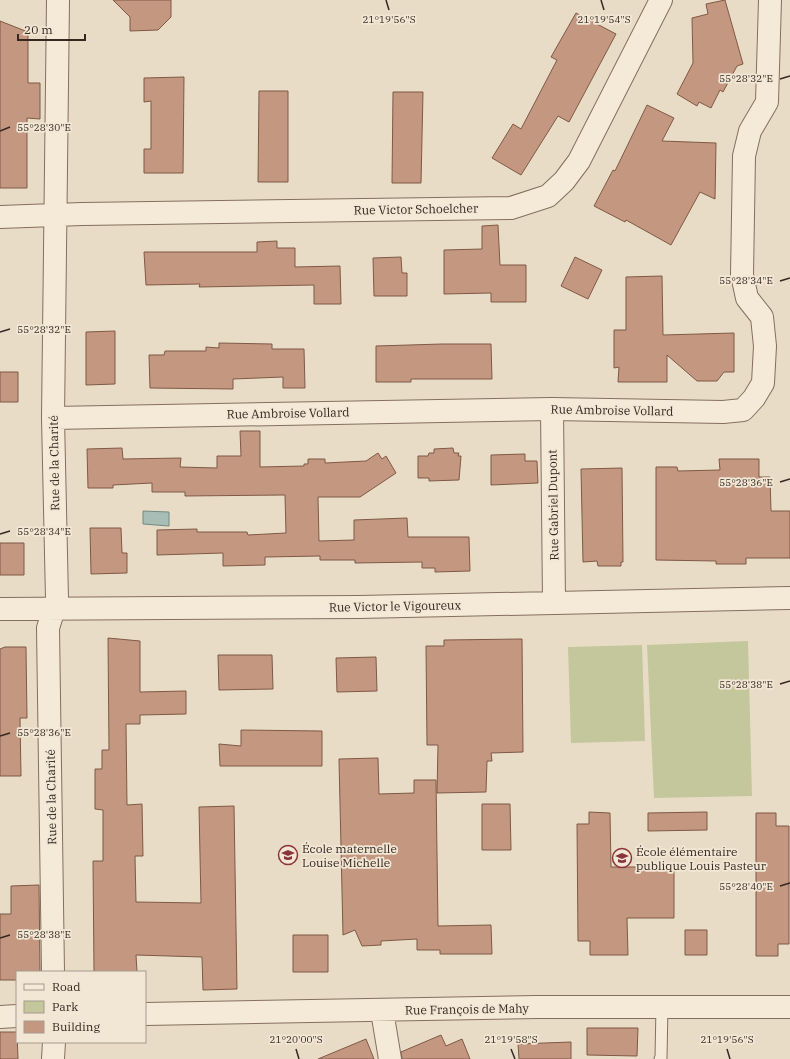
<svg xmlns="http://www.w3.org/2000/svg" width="790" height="1059" font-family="'IBM Plex Serif',serif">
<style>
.green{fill:#c4c69b}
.water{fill:#a7bdb5;stroke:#6f8b82}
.building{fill:#c39780;stroke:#7f5946}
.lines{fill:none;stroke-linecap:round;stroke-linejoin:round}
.service-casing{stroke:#836f5e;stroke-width:13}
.minor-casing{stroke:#836f5e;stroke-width:24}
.service{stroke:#f5ead8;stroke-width:11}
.minor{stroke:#f5ead8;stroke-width:22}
.ticks{fill:none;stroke:#342820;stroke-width:1.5}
.labels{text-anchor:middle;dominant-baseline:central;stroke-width:3.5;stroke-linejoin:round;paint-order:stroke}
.street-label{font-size:12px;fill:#342820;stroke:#f2e7d5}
.poi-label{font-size:12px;fill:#342820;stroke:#f2e7d5;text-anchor:start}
.ticks-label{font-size:10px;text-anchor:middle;fill:#342820;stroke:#f2e7d5;stroke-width:3.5;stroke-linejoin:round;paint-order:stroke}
</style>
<rect width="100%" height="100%" fill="#e9dcc6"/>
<path class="green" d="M748 641 752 796 654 798 647 645Z
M642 645 645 741 571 743 568 647Z"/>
<path class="water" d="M143 511 169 512V526L143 524Z"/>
<path class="building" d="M113 0H171V17L158 30 130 31V17Z
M725 0 743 64 737 66 723 92 720 90 711 108 699 102 697 106 677 94 693 63 692 18 708 14 706 4Z
M576 13 616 34 569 122 558 116 521 175 492 158 513 124 521 129 557 60 551 57Z
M0 21 28 32V83H40V119L27 118V188H0Z
M184 77 183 173H144V149H151V101L144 102V78Z
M259 91H288V182H258Z
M393 92H423L421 183H392Z
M647 105 674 118 662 141 716 143 715 199 700 192 671 245 626 220 625 222 594 206 613 170 615 171Z
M498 225 500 265H526V302H491V293L444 294V250L482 249V226Z
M277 241V248H295V267L340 266 341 304H314V285L199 287 200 284 146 285 144 252H257V242Z
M401 257 402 273H407V296H374L373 258Z
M575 257 602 270 588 299 561 286Z
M662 276 663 335 734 333V372H724L717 381H697L667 355V382H618L619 367 614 368V330H626V277Z
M115 331V384L86 385V332Z
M219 343 272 344V349H304L305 388H283V377L233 379V389L150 388 149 355H164L165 351H206V347L219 348Z
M442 344H491L492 379H411V382H376V346Z
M0 372H18V402H0Z
M240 431H260V467L304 466V464H308V459H325V463L366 461 378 453 382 459 386 456 396 473 360 497H318L319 541 354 540V520L407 518 408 537H469L470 571 435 572V568H422V562L355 563V560H320V556L265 557V565L223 566V553L157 555V530L197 529V532H247L248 535 286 533 285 495 185 496V492H152V483L113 485V488H88L87 449 122 448 123 459 181 458 180 467 217 468V456H241Z
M453 448 454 453H459L458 456H461L459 480 429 481V478H418V456H428L429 453H434V449Z
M525 454V461H537L538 483 491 485V455Z
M719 459H759V477H770L771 511H790V558H746V564H716V561L656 560V467H677L678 471 720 470Z
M622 468 623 562H621V566H598L597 561 583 562 581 469Z
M90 528H121L122 553H127V573L91 574Z
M0 543H24V575H0Z
M108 638 140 641V692L186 691V714L140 715V724H126L127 805 142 804 143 856H135L136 902 201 903 199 807 234 806 237 989 203 990 202 957 136 955 137 972H94L93 861H103V810L95 809V769H102V750H109Z
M522 639 523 752 491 753 492 761H487L486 792 437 793 438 745H427L426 646H444V640Z
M5 647H26L27 718H20L21 776H0V649Z
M218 655H272L273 689 219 690Z
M376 657 377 691 337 692 336 658Z
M241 730 322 731V766H220L219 744 241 746Z
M378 758 379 794 414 793V780H436L438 926 491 925 492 954H440V950H417V939L381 941V945L362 946 355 930 343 935 339 759Z
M482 804H510L511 850H482Z
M589 812 610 813 611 867H674V918H627L628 955H590V941H578L577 824H589Z
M707 812V830L648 831V813Z
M756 813H776V826H789V944H778V956H756Z
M39 885 40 972H17V980H0V914H11V886Z
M685 930H707V955H685Z
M293 935H328V972H293Z
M587 1028H638L637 1056 587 1055Z
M0 1032H17L18 1059H0Z
M441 1035 446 1046 462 1039 470 1059H402L401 1052Z
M366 1039 374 1059H318Z
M571 1042V1059H519L518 1044Z"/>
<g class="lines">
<defs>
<path id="service" d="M660 1059 661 1058 662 1006"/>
<path id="minor" d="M0 217 82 214 511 208 548 196 564 181 579 161 661 0
M552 409 554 601
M53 418 552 409 723 412 743 410 754 398 763 383 765 346 762 317 747 298 742 275 744 156 750 131 767 102 770 0
M0 609 359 607 790 598
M53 972 48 628 57 599 53 418 58 0
M382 1011 390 1059
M145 1014 537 1007H790
M0 1017 17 1016
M53 1059 54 1042"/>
</defs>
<use href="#service" class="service-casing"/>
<use href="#minor" class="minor-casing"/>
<use href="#service" class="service"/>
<use href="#minor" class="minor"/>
</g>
<path class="ticks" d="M386 0 389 10M601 0 604 10M780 79 790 76M0 131 10 127M780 281 790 278M0 332 10 329M780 482 790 479M0 534 10 531M780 684 790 681M0 736 10 733M780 886 790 883M0 938 10 935M296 1049 299 1059M511 1049 515 1059M727 1049 730 1059"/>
<defs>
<symbol id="school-ring" viewBox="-11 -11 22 22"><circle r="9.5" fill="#f2e7d5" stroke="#8b343a" stroke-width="1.5"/><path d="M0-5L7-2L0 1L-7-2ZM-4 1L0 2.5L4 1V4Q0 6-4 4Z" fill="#8b343a"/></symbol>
</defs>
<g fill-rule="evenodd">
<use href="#school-ring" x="277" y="844" width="22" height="22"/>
<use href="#school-ring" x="611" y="847" width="22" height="22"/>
</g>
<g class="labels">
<g class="street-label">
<text transform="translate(416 209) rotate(-1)">Rue Victor Schoelcher</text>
<text transform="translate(612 410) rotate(1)">Rue Ambroise Vollard</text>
<text transform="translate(288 413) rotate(-1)">Rue Ambroise Vollard</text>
<text transform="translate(54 463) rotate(-91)">Rue de la Charité</text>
<text transform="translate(553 505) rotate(-91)">Rue Gabriel Dupont</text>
<text transform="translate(395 606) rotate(-1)">Rue Victor le Vigoureux</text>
<text transform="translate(51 797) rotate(-91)">Rue de la Charité</text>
<text transform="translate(467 1009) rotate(-1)">Rue François de Mahy</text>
</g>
<g class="poi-label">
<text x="302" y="848">École maternelle<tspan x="302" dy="14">Louise Michelle</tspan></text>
<text x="636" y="851">École élémentaire<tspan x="636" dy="14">publique Louis Pasteur</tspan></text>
</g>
</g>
<g class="ticks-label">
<text x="389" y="23">21°19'56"S</text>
<text x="604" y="23">21°19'54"S</text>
<text x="746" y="82">55°28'32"E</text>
<text x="44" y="131">55°28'30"E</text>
<text x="746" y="284">55°28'34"E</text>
<text x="44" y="333">55°28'32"E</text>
<text x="746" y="486">55°28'36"E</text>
<text x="44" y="535">55°28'34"E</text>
<text x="746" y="688">55°28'38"E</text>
<text x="44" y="736">55°28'36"E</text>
<text x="746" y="890">55°28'40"E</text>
<text x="44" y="938">55°28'38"E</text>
<text x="296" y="1043">21°20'00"S</text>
<text x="511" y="1043">21°19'58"S</text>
<text x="727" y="1043">21°19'56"S</text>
</g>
<rect x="16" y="971" width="130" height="72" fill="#f2e7d5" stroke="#a69b8d"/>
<rect x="24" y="984" width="20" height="6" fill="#f5ead8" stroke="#a69b8d"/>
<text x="52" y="991" font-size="12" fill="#342820">Road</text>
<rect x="24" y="1001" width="20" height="12" fill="#c4c69b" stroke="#a69b8d"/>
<text x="52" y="1011" font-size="12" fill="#342820">Park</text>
<rect x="24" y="1021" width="20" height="12" fill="#c39780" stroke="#a69b8d"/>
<text x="52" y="1031" font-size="12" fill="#342820">Building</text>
<path d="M18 34v6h67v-6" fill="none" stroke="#342820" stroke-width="2"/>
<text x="24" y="34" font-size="12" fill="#342820" stroke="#f2e7d5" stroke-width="3" paint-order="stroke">20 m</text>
</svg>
